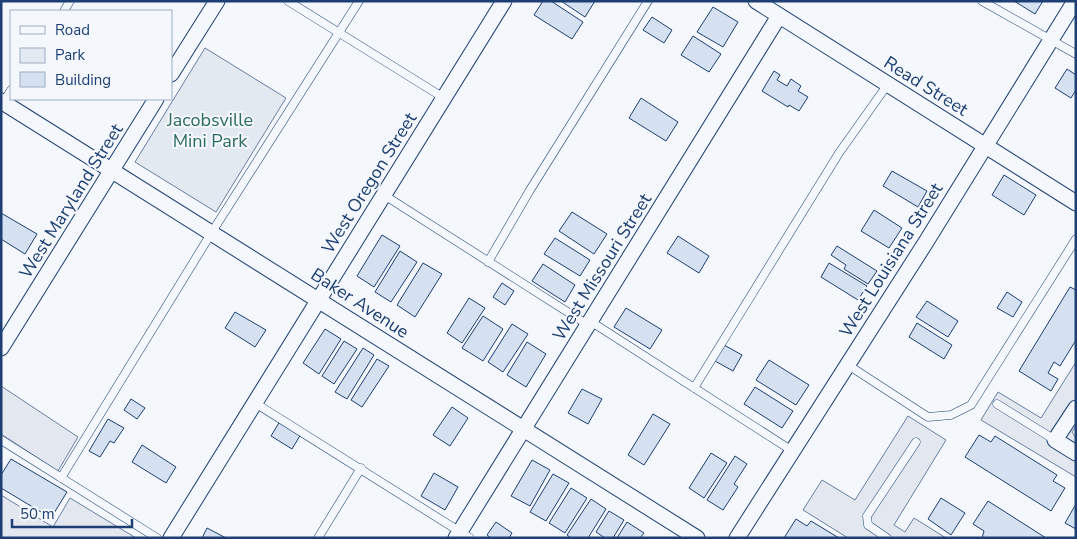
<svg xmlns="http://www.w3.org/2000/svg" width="1077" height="539" font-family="'Nunito Sans',sans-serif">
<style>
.green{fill:#e3e9f0;stroke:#687fa3}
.parking{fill:#e3e8f0;stroke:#687fa3}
.building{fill:#d5e0f0;stroke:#1d3f73}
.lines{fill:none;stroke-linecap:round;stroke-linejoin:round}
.service-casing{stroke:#1d3f73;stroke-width:9}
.minor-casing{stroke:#1d3f73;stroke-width:17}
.service{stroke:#f4f7fb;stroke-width:8}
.minor{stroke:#f4f7fb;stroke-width:15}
.labels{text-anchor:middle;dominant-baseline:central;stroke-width:4;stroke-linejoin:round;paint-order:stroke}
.street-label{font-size:18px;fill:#1d3f73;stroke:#f4f7fb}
.park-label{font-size:18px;fill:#2c6c60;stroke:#f4f7fb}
</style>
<rect width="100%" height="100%" fill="#f4f7fb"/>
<path class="green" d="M205 48 286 98 216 212 135 162Z"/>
<path class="parking" d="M1076 362V426L1072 432 1076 438V477L981 420 998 392 1041 418Z
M1 386 78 437 58 471 1 434Z
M908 416 946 440 894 525 905 532 914 518 946 538H848L803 510 822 480 855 500Z
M1 495 53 527 70 498 136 538H1Z"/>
<path class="building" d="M543 1H551L583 22 572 39 534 15Z
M561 1H595L585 17Z
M1014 1H1043L1035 14Z
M713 7 738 22 723 47 697 32Z
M652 17 672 30 664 43 643 30Z
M693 36 721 54 709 72 681 55Z
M1067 69 1076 75V90L1071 98 1055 88Z
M774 71 780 75 777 80 787 86 791 79 801 86 798 91 808 97 799 111 789 105 788 107 762 91Z
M641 98 678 122 666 141 629 118Z
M892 171 927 191 918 207 883 186Z
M1004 175 1036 195 1024 215 992 195Z
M874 210 902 228 889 248 861 231Z
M572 212 607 234 594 254 559 231Z
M1 213 37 234 25 254 1 239Z
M382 235 400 246 374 287 357 276Z
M678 236 709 256 699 273 667 253Z
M555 238 590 260 580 276 544 254Z
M837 246 877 271 868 284 844 269 846 265 831 255Z
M400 251 417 262 391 302 375 292Z
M423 263 442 274 415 317 397 305Z
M829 263 867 286 858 300 821 277Z
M543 264 575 285 565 302 532 281Z
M502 283 514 291 505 305 493 297Z
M1070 287 1076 290V340L1060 366 1054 362 1048 373 1058 379 1051 391 1019 371Z
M1007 292 1022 302 1013 317 997 308Z
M469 298 485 308 462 343 447 333Z
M927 301 958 321 948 337 916 317Z
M626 308 662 330 650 349 614 327Z
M235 312 266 330 255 347 225 328Z
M483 316 503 329 483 361 462 348Z
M917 323 952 345 944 359 909 337Z
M512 324 528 334 503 372 488 362Z
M325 329 341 339 319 374 303 363Z
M344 341 357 349 334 384 322 376Z
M527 342 546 354 526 387 507 375Z
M724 345 742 355 733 371 715 361Z
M363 348 374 355 347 399 335 392Z
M377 359 389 366 362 407 351 400Z
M769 360 809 385 796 405 756 380Z
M755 387 793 411 782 428 744 404Z
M582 389 602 399 588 424 568 413Z
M131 399 145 408 137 419 124 410Z
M452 407 468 418 450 446 433 435Z
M653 414 670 424 644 465 628 455Z
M108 419 124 428 114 443 110 441 100 457 89 451Z
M280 421 301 434 292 449 271 436Z
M979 435 991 442 995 436 1057 475 1053 481 1065 488 1051 511 965 457Z
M142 445 176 467 166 483 132 462Z
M711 453 727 463 704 498 689 488Z
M735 456 747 464 734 484 738 487 723 510 707 500Z
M11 459 67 492 51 518 1 488V475Z
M532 460 550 470 530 506 511 496Z
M434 473 458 487 445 510 421 496Z
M553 474 569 483 546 521 530 512Z
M571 488 587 498 565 533 549 523Z
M941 498 965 513 951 535 928 519Z
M591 499 606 509 588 538H571L567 535Z
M988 501 1046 538H982L984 531 973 524Z
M1076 504V529L1065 523Z
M609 511 624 520 613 538H605L596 532Z
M796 519 807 526 811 521 839 538H784Z
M496 522 512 533 509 538H491L487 535Z
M627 522 644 533 640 538H617Z
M207 528 226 538H202Z"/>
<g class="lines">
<defs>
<path id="service" d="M288 1 444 98
M982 1 1076 54
M64 11 70 1
M3 103 11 90
M384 195 588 325
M488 262 530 190 648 1
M590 321 794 452
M848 365 928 417 951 415 971 405 1076 239
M694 388 839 153 888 84
M255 403 470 538
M997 404 1055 440
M1 440 157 538
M61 478 212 232 359 1
M318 538 361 468
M887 538 868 525 867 516 916 442"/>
<path id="minor" d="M756 1 1076 203
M171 74 217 1
M1 101 697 538
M1 348 156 99
M1076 408 1055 440 1076 453
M171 538 504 1
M456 538 779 16
M737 538 926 242 1075 1"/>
</defs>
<use href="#service" class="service-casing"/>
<use href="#minor" class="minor-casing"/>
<use href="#service" class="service"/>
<use href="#minor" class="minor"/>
</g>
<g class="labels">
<g class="street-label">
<text transform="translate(926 86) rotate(32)">Read Street</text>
<text transform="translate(369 183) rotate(-58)">West Oregon Street</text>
<text transform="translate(71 201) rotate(-58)">West Maryland Street</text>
<text transform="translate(891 260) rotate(-58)">West Louisiana Street</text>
<text transform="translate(602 267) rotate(-58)">West Missouri Street</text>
<text transform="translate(360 303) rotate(33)">Baker Avenue</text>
</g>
<g class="park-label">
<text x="210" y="120">Jacobsville<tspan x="210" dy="21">Mini Park</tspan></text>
</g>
</g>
<rect width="1077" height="539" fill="none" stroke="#1d3f73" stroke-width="5"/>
<rect x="10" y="10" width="162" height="90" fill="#f4f7fb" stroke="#9eadc5"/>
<rect x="20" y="26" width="25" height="8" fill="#f4f7fb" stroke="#9eadc5"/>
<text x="55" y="35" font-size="15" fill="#1d3f73">Road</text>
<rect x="20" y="48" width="25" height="15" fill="#e3e9f0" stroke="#9eadc5"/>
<text x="55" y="60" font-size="15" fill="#1d3f73">Park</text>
<rect x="20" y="72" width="25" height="15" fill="#d5e0f0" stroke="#9eadc5"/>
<text x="55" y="85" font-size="15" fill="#1d3f73">Building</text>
<path d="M12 519v8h120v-8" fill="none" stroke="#1d3f73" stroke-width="2.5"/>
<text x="20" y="519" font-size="15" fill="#1d3f73" stroke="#f4f7fb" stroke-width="4" paint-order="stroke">50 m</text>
</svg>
